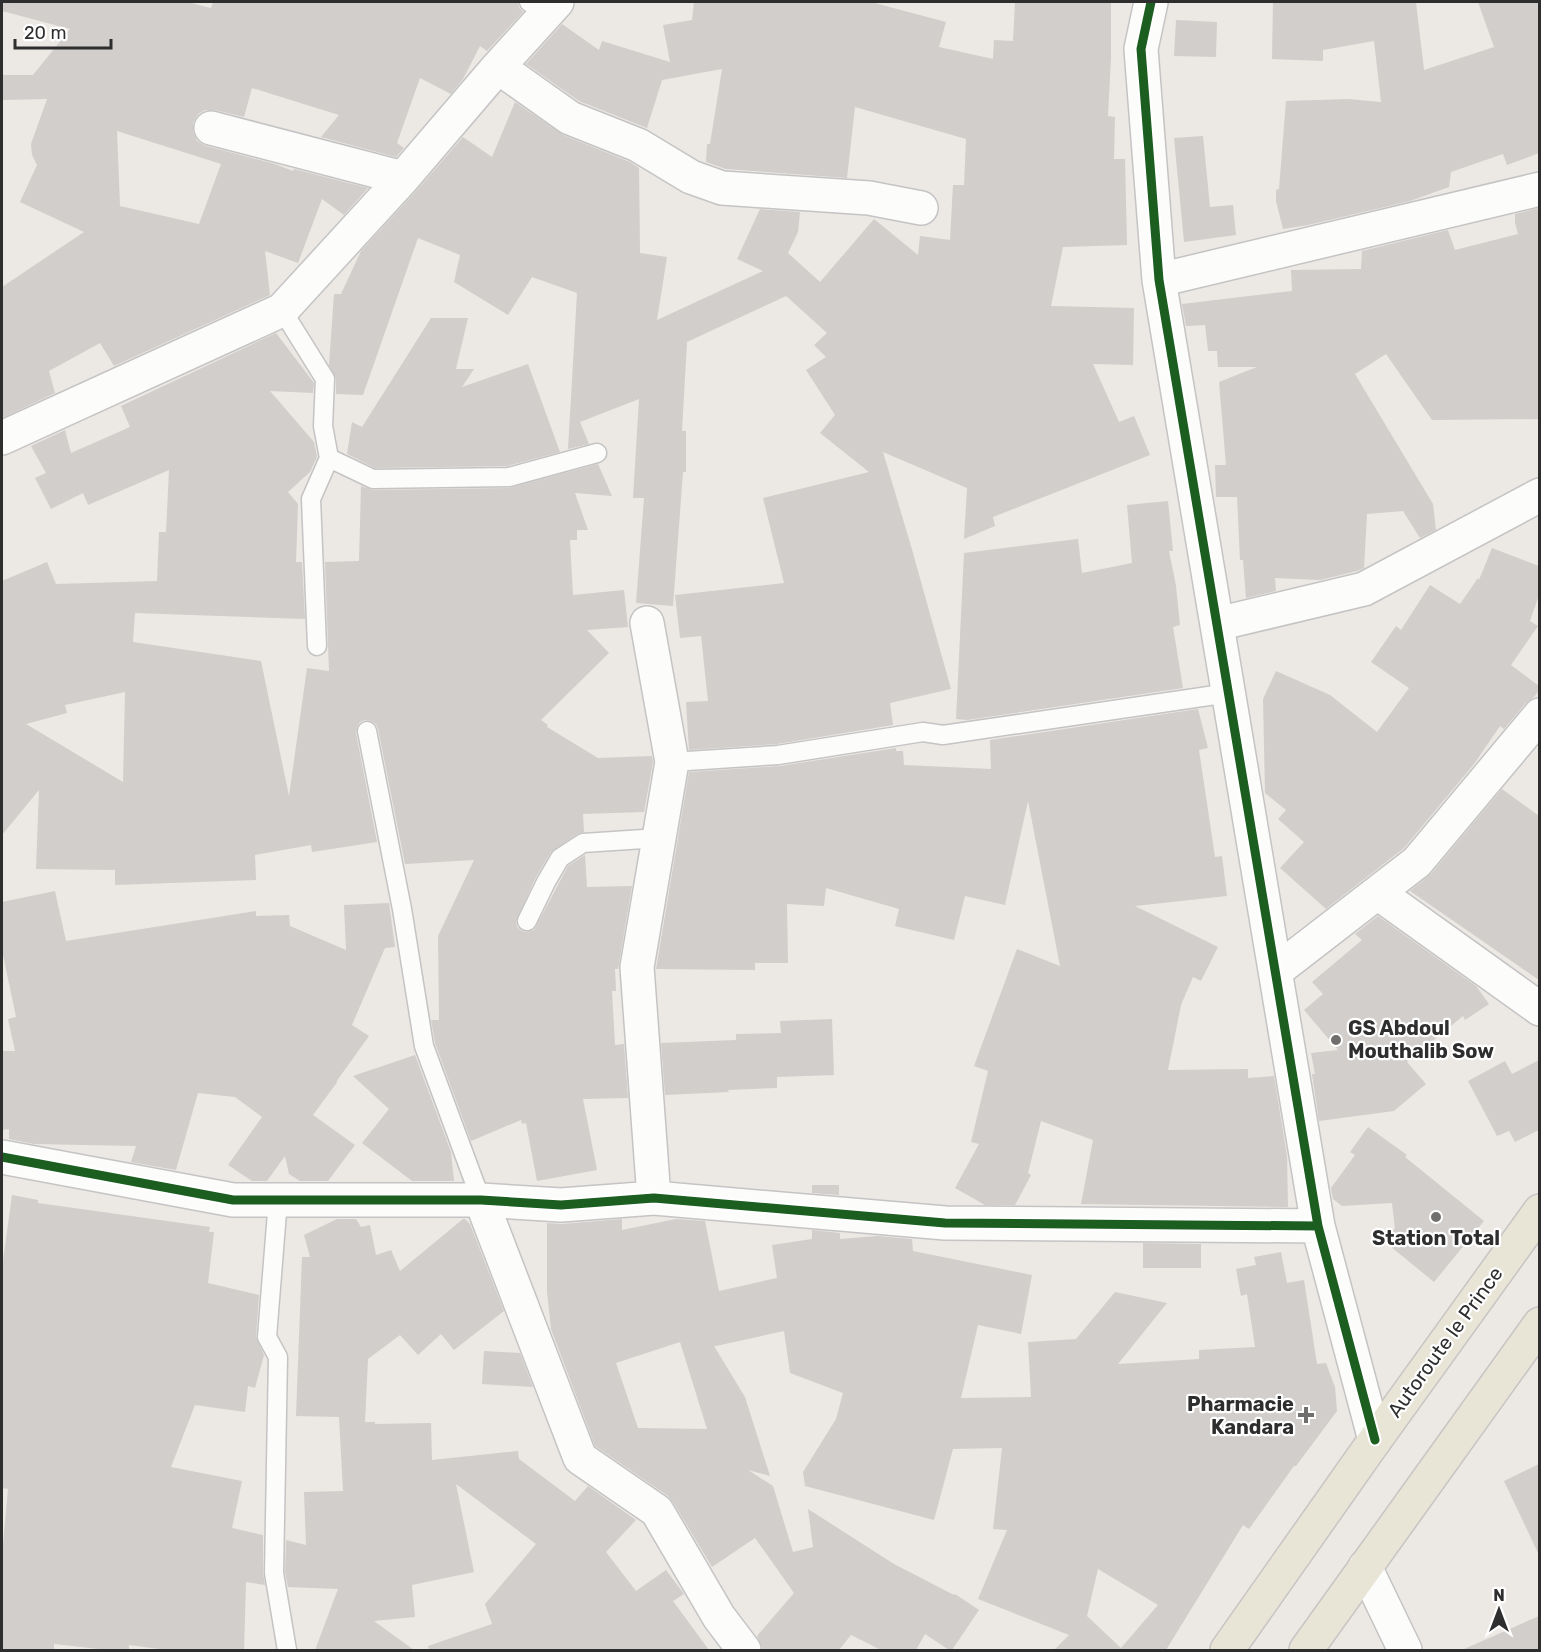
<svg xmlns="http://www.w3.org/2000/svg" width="1541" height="1652" font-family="Rubik,sans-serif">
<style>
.building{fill:#d1cecb;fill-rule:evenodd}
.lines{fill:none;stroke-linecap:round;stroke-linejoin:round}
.service-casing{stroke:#c5c4c5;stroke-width:21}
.minor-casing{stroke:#c5c4c5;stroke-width:36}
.primary-casing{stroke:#c6c5c4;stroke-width:36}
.service{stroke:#fcfcfb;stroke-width:18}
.minor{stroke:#fcfcfb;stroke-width:33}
.primary{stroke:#e8e4d6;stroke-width:33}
.cycleway-casing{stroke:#fff;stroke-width:13}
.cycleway{stroke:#1b5e20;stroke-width:9}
.poi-dot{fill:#706f6e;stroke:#fff;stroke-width:2}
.labels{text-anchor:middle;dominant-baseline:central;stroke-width:4.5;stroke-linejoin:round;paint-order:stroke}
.poi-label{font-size:20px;font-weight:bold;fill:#2e2e2e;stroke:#fff;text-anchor:start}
.street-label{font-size:20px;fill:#2e2e2e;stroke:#fff}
</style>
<rect width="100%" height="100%" fill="#ece8e4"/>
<path class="building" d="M2 2H187L211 8 213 2H518L519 7 523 12 487 51 480 46 463 79 451 94 420 78 397 143 404 148 396 157 321 137 339 115 252 88 244 117 215 110H205L198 114 193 123V132L197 141 206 146 275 164 293 171 294 169 368 188 344 215 322 199 298 263 265 251 270 295 114 366 100 343 49 371 55 393 2 418V287L84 232 20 202 37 165 32 155 31 144 47 99 2 100V75H33L70 29 2 11ZM117 131 221 164 199 224 120 206Z
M694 2H871L946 22 939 47 993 59 994 40 1013 41 1015 2H1111V58L1108 116 1115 117 1114 159H1125L1127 245 1063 247 1051 306 1134 308 1133 365 1093 364 1119 422 1134 416 1150 455 993 517 995 526 964 539 967 488 883 452 911 546 951 689 890 703 893 725 777 744 689 750 686 702 708 701 701 636 680 638 675 595 784 583 763 498 869 472 820 433 835 415 806 370 826 357 814 345 827 333 786 296 687 342 682 431H686V472H683L673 606 636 603 644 498H633L639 399 580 422 589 444 568 449 577 293 532 277 508 315 454 282 460 255 418 238 363 395 336 394V379L329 365 334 294H341L361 251 417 190 463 137 492 157 515 102 563 135 630 162 639 168 640 253 667 257 657 320 763 271 737 259 760 209 800 212 798 232 788 253 820 282 874 219 918 255 920 236 950 240 953 185H964L966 139 855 107 847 178 726 169 706 162 707 144H710L722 69 662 80 647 128 579 101 526 64 562 24 599 50 602 41 670 62 663 25 692 20Z
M1273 2H1416L1424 70 1494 47 1478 2H1539V153L1507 165 1503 154 1451 172 1449 187 1410 201 1308 225 1283 229 1276 201V190L1279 189 1286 101 1348 99 1381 102 1374 41 1323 50V61L1272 59Z
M1176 20 1217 22 1216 57 1174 56Z
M1203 136 1210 207 1233 205 1236 235 1184 242 1174 138Z
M1539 208V419L1432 420 1386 354 1355 374 1433 504 1436 530 1420 538 1403 511 1367 514 1364 568 1357 571 1320 580 1275 578 1276 591 1246 598 1243 560H1240L1237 497H1216L1215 465H1226L1219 382 1257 367H1218L1217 351H1208L1205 325 1186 326 1182 304 1292 291 1291 270 1361 269 1362 251 1448 230 1455 250 1518 234 1515 223V214Z
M431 318H468L456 369H474L462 387 528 364 560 452 507 466 375 468 347 454 352 422 362 427Z
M276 333 314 383 313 393 270 391 314 442 317 457 310 472 288 492 298 504 296 562H302L305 619 135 613 133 642 261 661 289 796 307 668 329 671 325 562 359 561 361 486 373 490 509 488 598 464 612 496 575 493 588 530H577V540H570L573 595 624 590 628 627 587 630 609 653 541 720 548 725 547 727 598 758 652 756 653 762 644 812 583 814 584 832 577 834 551 852 536 877 516 921 517 927 522 931 527 932 534 930 568 866 585 855 587 887 632 886 618 969H615L616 991H612L615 1045 624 1044 628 1098 583 1099 597 1170 537 1181 526 1123 522 1124 521 1120 471 1141 435 1043 431 1020H439L438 936 474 860 405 864 378 729 376 724 371 721 365 720 360 722 357 727 356 733 377 842 312 852 311 845 255 855 256 880 115 885V870L36 869 39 790 2 835V581L47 562 56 584 157 581 159 532H166L169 470 88 505 83 493 51 509 35 478 46 473 31 446 65 430 71 453 130 427 121 406ZM125 692 123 782 26 724 67 713 65 705Z
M1168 501 1173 551H1169L1176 586 1180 625 1173 627 1183 688 967 720 956 719 964 553 1078 539 1082 573 1132 563 1127 505Z
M1492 548 1539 566V595L1530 621 1538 626 1511 665 1539 686V690L1534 697 1526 703 1504 729 1500 726 1474 764 1404 848 1326 909 1280 868 1304 842 1278 819 1286 810 1265 793 1263 699 1276 671 1330 695 1377 732 1409 688 1371 662 1396 626 1401 630 1430 585 1460 604 1478 578 1479 580Z
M1198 709 1208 748 1199 750 1215 857 1222 856 1227 896 1135 906 1218 947 1201 981 1193 977 1181 1005 1168 1070 1248 1069V1078L1274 1076 1287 1156 1288 1207 1081 1204 1093 1140 1041 1121 1028 1173 1031 1175 1015 1205H985L955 1188 979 1144 971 1142 988 1071 974 1066 1017 949 1060 966 1028 801 1005 905 965 896 954 940 895 926 899 909 826 888 824 906 787 904 788 963H755V970L656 969 689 772 780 766 896 748V751H903L904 765 991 769 990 740Z
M1502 789 1539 816V980L1410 891 1431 874Z
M55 891 66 941 256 911V916L289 915 290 926 346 950 344 905 389 903 395 947 385 948 352 1025 369 1036 336 1082 338 1081 313 1115 355 1145 328 1181H300L289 1174 285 1156 267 1181H252L228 1165 262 1117 235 1097 198 1093 176 1170 131 1162 136 1146 34 1144 9 1139V1129L2 1130V1051H15L8 1019 16 1017 2 950V902Z
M1378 916 1476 986 1489 1004 1465 1020 1463 1016 1407 1062 1426 1084 1394 1111 1319 1121 1312 1074H1315L1311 1053 1338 1050 1304 1010 1323 994 1312 982 1362 940 1355 934Z
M832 1019 834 1075 777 1077V1088L728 1090 729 1092 665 1095 661 1043 736 1040V1034L781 1033 780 1021Z
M415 1055 451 1152 454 1181H412L362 1143 389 1109 353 1076Z
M1539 1060V1130L1515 1142 1509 1131 1497 1136 1468 1081 1505 1061 1512 1074Z
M1368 1127 1407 1155 1405 1157 1484 1221 1434 1282 1374 1233 1395 1229 1392 1203 1342 1206 1333 1199 1331 1188 1355 1155 1350 1152Z
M812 1185H839V1195L812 1193Z
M12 1195 38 1200V1203L210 1227 209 1232H214L208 1283 259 1295 256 1337 264 1355 255 1388 248 1386 245 1412 195 1405 171 1467 242 1481 232 1528 263 1535V1573L265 1585 246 1582 244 1650H167L129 1645V1650H108L54 1644V1650H2V1556L8 1489 2 1488V1268Z
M337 1219H356L361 1227 370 1225 376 1255 391 1250 400 1271 463 1219H465L470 1224 504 1311 454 1350 441 1334 418 1355 400 1335 368 1359 365 1422H375V1424L431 1423 432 1460 518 1451 519 1459 575 1501 588 1486 636 1520 606 1552 636 1591 666 1570 684 1594 673 1601 709 1650H429L428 1646 492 1624 485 1604 536 1544 456 1484 474 1572 412 1585 415 1617 374 1621 414 1650H315L338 1589 288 1587 285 1572 286 1540 306 1545 304 1492 343 1491 339 1417 296 1416 302 1257H310L304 1235Z
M622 1219V1230L676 1219 705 1221 719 1291 777 1278 772 1245 812 1239V1230L840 1233V1239L877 1236 912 1239 913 1251 1032 1275 1021 1334 978 1325 961 1398 1031 1397 1028 1342 1076 1339 1115 1292 1167 1303 1118 1364 1199 1359V1350L1255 1347 1247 1294 1241 1296 1236 1269 1256 1265 1254 1257 1281 1252 1287 1283 1304 1280 1317 1364 1326 1363 1335 1387 1337 1411 1296 1466H1294L1249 1529 1243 1525 1166 1650H1054L1069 1635 978 1599 1007 1530 993 1529 1002 1448 953 1449 934 1520 805 1486 803 1472 836 1419 843 1393 790 1373 784 1331 716 1346H714L745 1397 770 1476 748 1470 773 1486 793 1552 813 1547 808 1509 894 1564 954 1595 955 1594 979 1610 952 1650H949L925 1634 916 1650H881L851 1635 839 1650H762V1647L757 1636 794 1593 755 1538 712 1567 673 1502 668 1496 595 1446 551 1329 547 1292V1223L562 1224ZM680 1342 707 1429 638 1428 616 1363ZM1098 1569 1158 1605 1121 1648 1087 1616Z
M1143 1243 1201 1244V1268H1143Z
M484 1351 520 1353 533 1387 482 1384Z
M1539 1464V1555L1504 1481Z
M1539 1616V1650H1462Z"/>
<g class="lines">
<defs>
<path id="service" d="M529 2 547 14
M282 310 325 379 323 426 329 458 373 479 509 477 597 453
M317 646 311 499 329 458
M367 731 402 909 424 1046 481 1200
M672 762 778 755 923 732 943 735 1229 693
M527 921 546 882 560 858 583 843 659 838
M278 1200 267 1337 278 1357 274 1573 287 1650"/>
<path id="minor" d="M1151 2 1141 49 1159 280 1318 1226 1375 1440
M498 67 570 118 638 145 691 177 722 188 869 198 921 208
M211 128 403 178
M1159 280 1540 189
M2 438 282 310 403 178 498 67 557 2
M647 623 672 762 637 967 654 1198
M1217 624 1364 589 1540 495
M1378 893 1540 1009
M1276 971 1417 862 1540 715
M2 1157 233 1200H481L561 1205 654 1198 945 1223 1318 1226
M481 1200 580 1458 657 1511 719 1617 744 1650
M1365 1567 1405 1650"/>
<path id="primary" d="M1227 1650 1375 1440 1540 1211
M1306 1650 1540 1324"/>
</defs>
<use href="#service" class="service-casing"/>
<use href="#minor" class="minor-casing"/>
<use href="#primary" class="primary-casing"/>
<use href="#service" class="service"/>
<use href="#minor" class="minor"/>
<use href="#primary" class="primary"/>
<defs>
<path id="cycleway" d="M1151 2 1141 49 1159 280 1318 1226 1375 1440
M2 1157 233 1200H481L561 1205 654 1198 945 1223 1318 1226"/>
</defs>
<use href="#cycleway" class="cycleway-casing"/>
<use href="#cycleway" class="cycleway"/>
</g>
<g class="poi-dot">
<circle cx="1336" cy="1040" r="6"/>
<circle cx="1436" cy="1217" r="6"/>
<path d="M1303 1406h6v6h6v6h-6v6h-6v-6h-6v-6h6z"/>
</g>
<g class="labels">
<g class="poi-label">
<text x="1348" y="1028">GS Abdoul<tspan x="1348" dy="23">Mouthalib Sow</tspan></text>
<text x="1436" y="1238" text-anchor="middle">Station Total</text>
<text x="1294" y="1404" text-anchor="end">Pharmacie<tspan x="1294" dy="23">Kandara</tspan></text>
</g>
<g class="street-label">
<text transform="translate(1445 1342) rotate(-54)">Autoroute le Prince</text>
</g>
</g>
<rect width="1541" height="1652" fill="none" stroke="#2e2e2e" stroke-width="6"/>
<g transform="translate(1499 1610)" stroke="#ffffff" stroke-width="4.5" paint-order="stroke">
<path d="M0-4.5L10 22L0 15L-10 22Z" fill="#2e2e2e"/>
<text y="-9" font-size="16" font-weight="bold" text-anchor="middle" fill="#2e2e2e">N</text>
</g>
<path d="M15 39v9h96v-9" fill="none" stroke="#2e2e2e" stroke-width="3"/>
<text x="24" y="39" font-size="18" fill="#2e2e2e" stroke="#ffffff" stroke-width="4.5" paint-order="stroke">20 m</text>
</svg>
